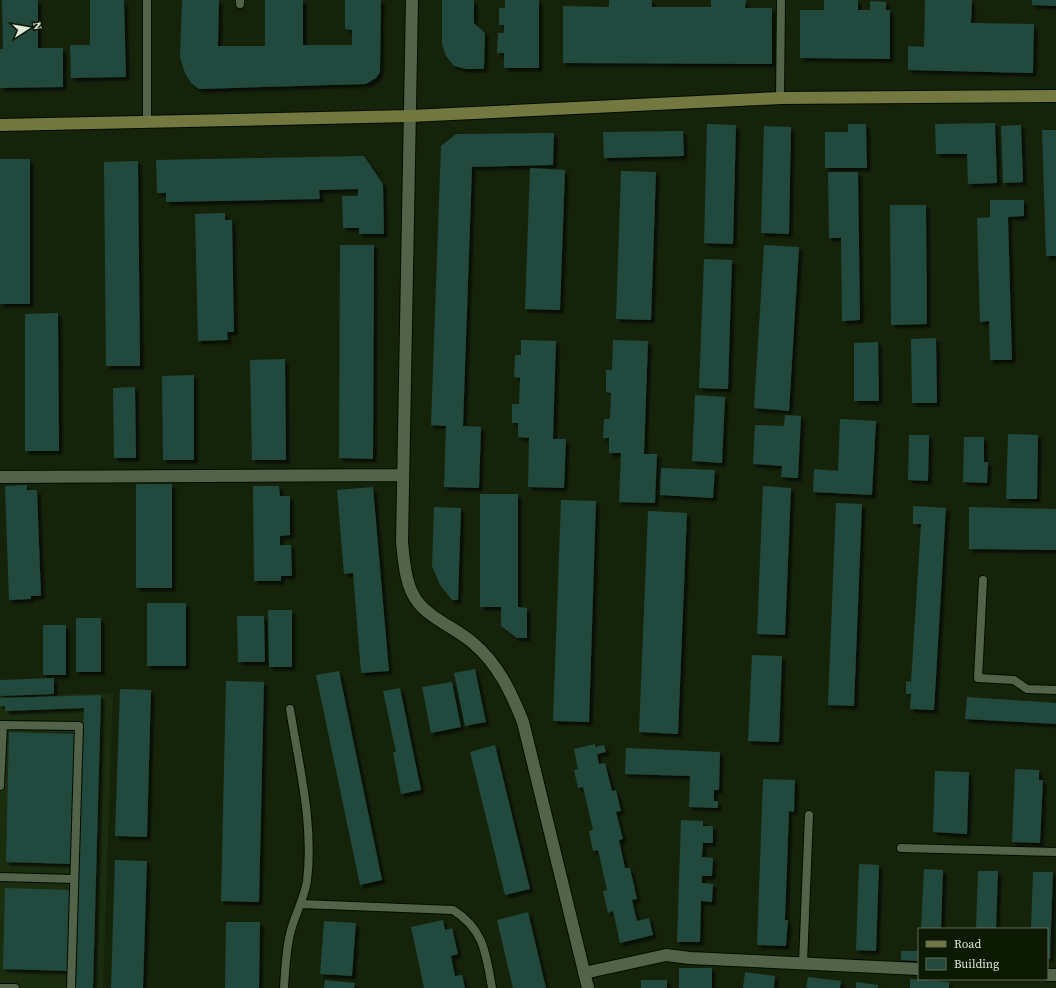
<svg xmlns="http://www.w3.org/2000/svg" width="1056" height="988" font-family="'Source Serif 4',serif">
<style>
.built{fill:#1b2d0f}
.building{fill:#24493c;filter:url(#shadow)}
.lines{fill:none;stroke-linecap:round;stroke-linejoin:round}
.lane-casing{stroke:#020c00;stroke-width:10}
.street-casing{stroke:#020c00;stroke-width:14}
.secondary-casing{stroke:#020c00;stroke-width:14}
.lane{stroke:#526349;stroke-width:8}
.street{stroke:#526349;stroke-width:12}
.secondary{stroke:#727840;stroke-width:12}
</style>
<defs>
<filter id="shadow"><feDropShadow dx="3.5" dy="3.5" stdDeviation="1" flood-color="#0009"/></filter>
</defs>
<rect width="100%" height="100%" fill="#15230b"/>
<path class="built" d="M113 693 103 988H0V696Z"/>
<path class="building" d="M2 0H38V48H63V87L0 88V49H3Z
M90 0H124L126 77 71 78 70 45H90Z
M182 0H219L218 46H265V0H303V45H352V30L345 29V0H381L380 72 376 78 366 84 199 89 191 83 185 73 180 57Z
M442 0H474V23L485 33 484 69H466L454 66 446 56 442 44Z
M505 0H539V68H504V53H497L498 33H504V25H499V8H505Z
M609 0H652V7H711V0H746L745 8H772V64L563 63V6L609 7Z
M824 0H858V10H870V1L886 2V10H890V59L800 58V10H824Z
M925 0H972L971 23 1034 24 1033 73 908 70V46L924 47Z
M1032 0H1056V6L1032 5Z
M995 123 997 183 968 184 967 154H936L935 124Z
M707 124 736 125 733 244 704 243Z
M848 124H866L867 168H825V132H848Z
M1021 125 1023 182 1003 183 1001 126Z
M764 126 791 127 789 234 761 233Z
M1042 130H1056V256H1046Z
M683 131 684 156 604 158 603 132Z
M554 133 553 165 472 167 463 426 481 427 479 488 444 487 446 426 431 425 441 146 456 134Z
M364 156 383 184 384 234H359V228H343L342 196H358V189L319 190 320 199 166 202V193H157L156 160Z
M0 159H30V304H0Z
M138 161 140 366H106L104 162Z
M530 168 565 170 560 310 525 309Z
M621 171 656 172 651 320 616 319Z
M828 172H858L860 320 842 321 841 238H829Z
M990 200H1024V216L1008 217 1012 360H990L989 321 980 322 977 218 990 217Z
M890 205H926L927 324 891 325Z
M225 213V220H232L234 332H227L228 340 198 341 195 214Z
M340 245H374L373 459 339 458Z
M764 245 799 247 789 411 754 408Z
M704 259 732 260 728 389 699 388Z
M58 313 59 451H25V314Z
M936 338 937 403H912L911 339Z
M521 340 556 341 553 439H566L564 488 528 487 529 438 518 437V423H512V404H519L520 378 514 377 515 355H521Z
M613 340 648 341 644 454H657L655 503 619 502 621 453H609V438H603L604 419H610L611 393 606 392V370H612Z
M878 342 879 401H854V343Z
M285 359 286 460H252L250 360Z
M194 375V460H163L162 376Z
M135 387 136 458H114L113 388Z
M695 395 725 397 722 463 692 461Z
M785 415 801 416 798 478 781 477 782 466 753 464 755 425 784 426Z
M840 419 876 421 872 495 813 492 814 469 838 471Z
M1008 434 1038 435 1037 499H1006Z
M909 435H929L928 481 908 480Z
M964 437H984V462H988L987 483 963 482Z
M661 468 715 470 713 498 660 495Z
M136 484H172V588H136Z
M27 485V490H37L41 596H31V599L9 600 5 486Z
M253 486H279L280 496H290V535L280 536V545H291L292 576H281V581H254Z
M763 486 791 488 785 635 757 634Z
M373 487 389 671 361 673 353 573 344 574 337 490Z
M480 494H518V607L527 608V638H517L501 626V607H480Z
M561 500 596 501 589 722 553 721Z
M836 503 862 504 854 706 828 705Z
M913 506 946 508 934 710 910 709 911 694H906V681L911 682 921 524H913Z
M434 507 461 508 458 600H452L440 585 432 566Z
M969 507 1056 509V550L969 549Z
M648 511 687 513 678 734 639 732Z
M147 603H186V666H147Z
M268 610H292V667H269Z
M237 616H264L265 662H238Z
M76 618H101V672H76Z
M43 625H66V675H43Z
M752 655 782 656 779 742 748 741Z
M475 669 486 722 465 726 454 673Z
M339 671 382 880 360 885 316 675Z
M54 678V694L0 696V680Z
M226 681 264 682 259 902 221 901Z
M452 682 461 727 431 733 422 687Z
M400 688 421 790 401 794 393 752H396L383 691Z
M120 689 151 690 147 837 115 836Z
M101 695 93 988H76L84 708 5 711V706H0V698Z
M967 697 1056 703V724L965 719Z
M9 732 74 734 71 864 6 862Z
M595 744V747L604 745 606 752 597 754 599 764 605 763 612 791 616 790 621 811 616 812 623 839 619 840 625 868H630L637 899 632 900 637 921 649 918 653 935 620 943 613 911 608 913 603 891 607 890 598 850 593 851 589 831 593 830 583 787 578 788 574 770 578 769 574 749Z
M495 745 530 889 505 895 470 752Z
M626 748 720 752 719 790H714V801H718V808L689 807 690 776 625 774Z
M1015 769 1039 770V780H1043L1040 843 1012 842Z
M935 771 969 772 967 834 933 832Z
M763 779 795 780 794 812 789 811 785 920H788L786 946 757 945Z
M681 820 703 821V826H713V843H703L702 857 713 858 712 876H702V883L713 884 712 902 701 901 700 942H677Z
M115 860 147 861 143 988H111Z
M859 864 879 865 876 951 856 950Z
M924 869 943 870 941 929H921Z
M978 871H998L996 929H976Z
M1033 872H1053L1050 959 1047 958V929H1031Z
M5 888 70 890 68 971 3 969Z
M528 912 546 988H513L497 920Z
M443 920 445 930 452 928 458 954 451 956 455 976 462 975 465 988H424L411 927Z
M324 921 356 923 352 976 320 974Z
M226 922H260L259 988H225Z
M901 951H919V961L901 960Z
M679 968H712V988H679Z
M745 972 775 976 774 988H743Z
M808 977 841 981 840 988H806Z
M910 979 949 982V988H910Z
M325 980 355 983 354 988H324Z
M641 980H667V988H641Z
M856 982 878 985V988H856Z"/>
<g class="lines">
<defs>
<path id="lane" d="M147 0V122
M240 4V0
M780 98 781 0
M983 580 978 678 1014 680 1027 689 1056 690
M0 725 79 726 71 988
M0 786 3 725
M901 848 1056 852
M0 877 74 879
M301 904 453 910C484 929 486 954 492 988
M803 963 809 815
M0 988H15
M284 988C285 970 286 951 290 934 294 916 304 900 307 881 314 824 299 766 290 709"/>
<path id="street" d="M412 0 402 542C404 560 405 585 417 601 429 618 457 629 473 643 498 664 511 692 523 722L588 988
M0 477 403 475
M584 973 666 955 690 958 919 969
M1047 975H1056"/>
<path id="secondary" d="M0 125 410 116 780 98 1056 96"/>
</defs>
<use href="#lane" class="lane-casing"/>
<use href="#street" class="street-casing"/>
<use href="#secondary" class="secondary-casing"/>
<use href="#lane" class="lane"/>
<use href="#street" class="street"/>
<use href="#secondary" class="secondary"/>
</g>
<rect x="918" y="928" width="130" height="52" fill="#0c1903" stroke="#606c59"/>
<rect x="926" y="941" width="20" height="6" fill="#727840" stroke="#606c59"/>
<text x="954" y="948" font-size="12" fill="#dee8d9">Road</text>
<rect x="926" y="958" width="20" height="12" fill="#24493c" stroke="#606c59"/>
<text x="954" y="968" font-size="12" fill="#dee8d9">Building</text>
<g transform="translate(28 28) rotate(78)" stroke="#0c1903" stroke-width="3" paint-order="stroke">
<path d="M0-3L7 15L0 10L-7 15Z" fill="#dee8d9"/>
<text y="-6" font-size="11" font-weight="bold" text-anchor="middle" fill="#dee8d9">N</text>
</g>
</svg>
